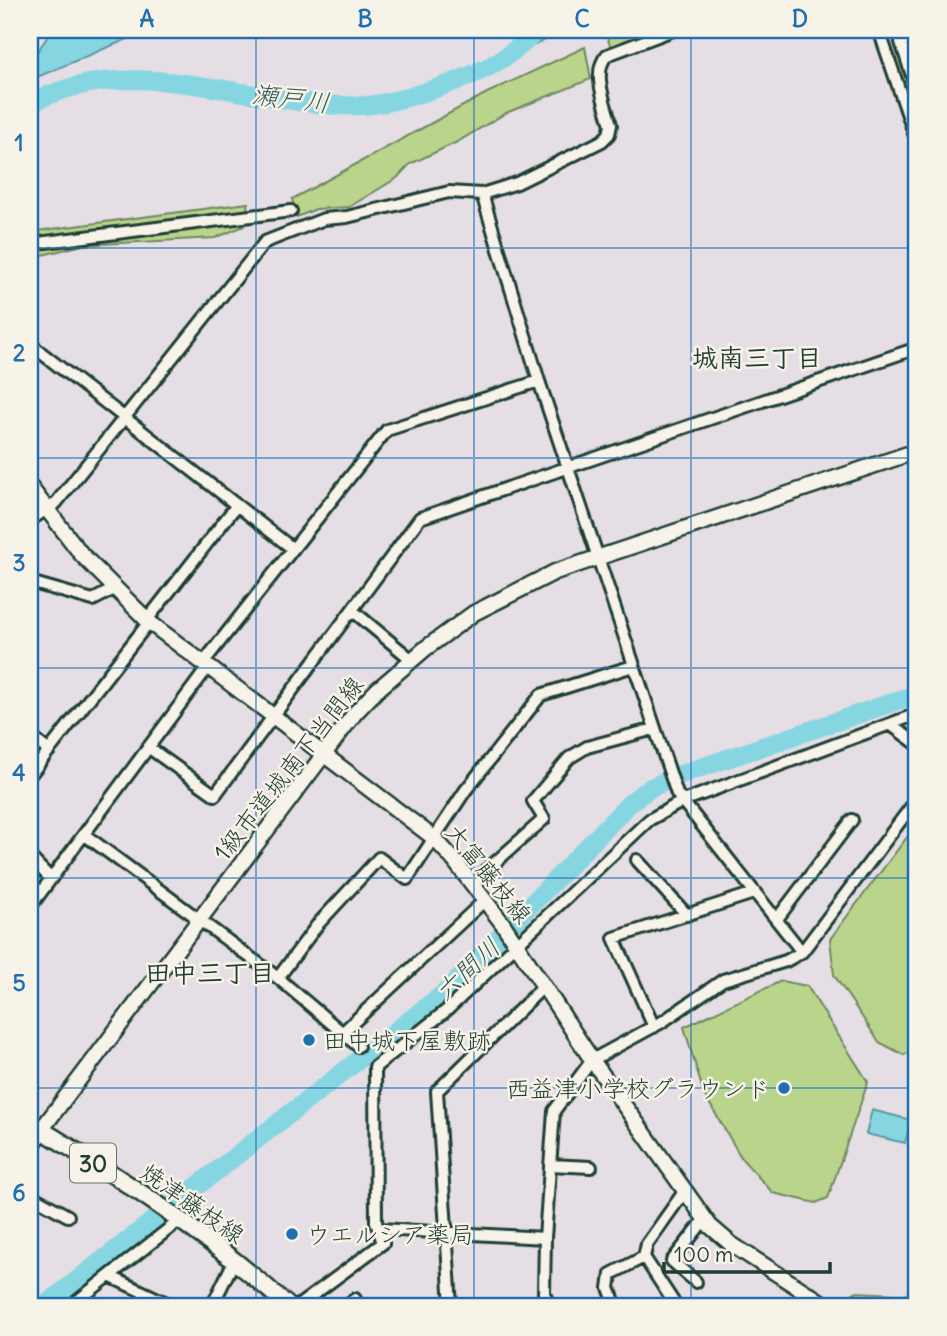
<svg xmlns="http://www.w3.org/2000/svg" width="947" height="1336" font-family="Delius,'Klee One',sans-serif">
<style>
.green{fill:#bbd48b;stroke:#6d8860;stroke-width:2}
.water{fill:#86d6e1;stroke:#5d999c;stroke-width:2}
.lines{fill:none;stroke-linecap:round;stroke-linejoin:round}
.stream{stroke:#5d999c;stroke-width:3.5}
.river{stroke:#86d6e1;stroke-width:19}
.street-casing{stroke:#1f3d34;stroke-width:16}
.secondary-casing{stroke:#1f3d34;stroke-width:19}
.primary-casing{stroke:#1f3d34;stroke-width:21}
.street{stroke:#f7f3e8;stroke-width:10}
.secondary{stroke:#f7f3e8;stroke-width:14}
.primary{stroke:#f7f3e8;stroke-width:16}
.grid{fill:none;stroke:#1f6fb2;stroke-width:2;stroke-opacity:0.55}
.poi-dot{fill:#1f6fb2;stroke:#f7f3e8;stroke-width:2.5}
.labels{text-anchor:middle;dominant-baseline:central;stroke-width:5;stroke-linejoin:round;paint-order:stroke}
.shield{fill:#f7f3e8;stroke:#60746a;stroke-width:2}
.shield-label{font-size:23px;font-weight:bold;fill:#1f3d34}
.street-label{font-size:24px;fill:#1f3d34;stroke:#f7f3e8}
.poi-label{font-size:24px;fill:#1f3d34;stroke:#f7f3e8;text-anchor:start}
.water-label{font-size:26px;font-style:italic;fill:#345c57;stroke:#f7f3e8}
.neighbourhood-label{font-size:26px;font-weight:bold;fill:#1f3d34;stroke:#f7f3e8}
.neatline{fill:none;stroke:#1f6fb2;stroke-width:2.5}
.grid-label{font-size:23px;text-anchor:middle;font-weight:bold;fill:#1f6fb2}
</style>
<rect width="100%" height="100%" fill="#e6dee5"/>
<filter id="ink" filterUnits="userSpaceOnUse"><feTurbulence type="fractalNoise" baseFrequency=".0143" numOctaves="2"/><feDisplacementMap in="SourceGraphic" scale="14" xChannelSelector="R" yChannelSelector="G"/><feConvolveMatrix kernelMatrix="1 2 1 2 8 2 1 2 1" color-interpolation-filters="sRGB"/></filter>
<g filter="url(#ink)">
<path class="green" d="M617 30H673L613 53 607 37Z
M585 47 591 79 506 113 457 142 410 164 397 178 349 207 316 209 297 217 292 199 485 94Z
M248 203 244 226 215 238 83 245 30 258V232Z
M917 824V1047L904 1055 879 1042 834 975 830 939Z
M781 981 807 986 868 1082 828 1198 816 1203 773 1193 742 1159 704 1094 684 1027Z
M855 1292 917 1295V1306H843L844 1300Z"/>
<path class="water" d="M52 30H149L30 80V55L37 52Z
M872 1110 911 1120 905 1143 866 1134Z"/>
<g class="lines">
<path class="stream" d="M512 55 565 30"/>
<path class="river" d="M30 104C131 49 247 105 355 106 383 106 416 95 443 86 483 72 507 60 538 30
M44 1306 448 990 631 802 650 788 682 774 917 694"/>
<defs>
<path id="street" d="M879 30 917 142
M917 38 901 42 917 91
M482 194 539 381 677 794 802 952
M30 244 291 211
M30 344 293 549
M30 520 56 503 265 242 324 219 347 217 449 192 482 194 517 183 602 141 609 134 611 125C606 105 591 72 607 55L673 30
M30 582 93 600 114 589
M352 610 412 660
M147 620 237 505
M203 663 387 430 539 381
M890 724 917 744
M30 736 49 751
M148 747 215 795 420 518 917 348
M30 775 149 622
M85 835 278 978 358 1046
M30 857 51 879
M637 860 687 915
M472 883 544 819 533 801 569 758 587 747 654 729
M30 907 208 667
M777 919 852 820
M278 978 318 924 379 858 407 879 465 791 541 695 633 666
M654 1027 614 938 754 893
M342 1033 485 900
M550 1165 591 1167
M30 1195 68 1216
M380 1229 545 1238
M696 1282 672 1261 705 1219
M71 1306 109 1276
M173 1306 109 1276 180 1220
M212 1306 235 1259
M298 1306 383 1243 376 1222 375 1067 447 1010 649 820 683 801 917 714
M345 1306 355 1299
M451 1306 437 1091 543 987
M549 1306 544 1293 545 1238 554 1111 592 1060 662 1022 723 980 786 961 802 952 917 799
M616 1306 609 1288 611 1274 644 1257
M676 1306 644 1257 647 1244 684 1192"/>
<path id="secondary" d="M30 487 82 555 149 622 434 838 453 859 503 924 592 1060 710 1226 731 1244 827 1306
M30 1151 41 1130 355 713 377 690 426 648 474 613 555 572 917 451"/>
<path id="primary" d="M30 1123C121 1178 209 1235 288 1306"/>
</defs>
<use href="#street" class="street-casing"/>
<use href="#secondary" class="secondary-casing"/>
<use href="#primary" class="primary-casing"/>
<use href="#street" class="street"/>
<use href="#secondary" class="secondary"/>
<use href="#primary" class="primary"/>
</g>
</g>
<path class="grid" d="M256 30V1306M474 30V1306M691 30V1306M30 248H917M30 458H917M30 668H917M30 878H917M30 1088H917"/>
<g class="poi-dot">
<circle cx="309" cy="1040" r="7"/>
<circle cx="784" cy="1088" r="7"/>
<circle cx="292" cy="1234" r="7"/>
</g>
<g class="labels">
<rect class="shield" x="70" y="1143.5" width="46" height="39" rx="5"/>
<g class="shield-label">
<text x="93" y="1163">30</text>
</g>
<g class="street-label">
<text transform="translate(288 768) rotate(-52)">1級市道城南下当間線</text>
<text transform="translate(489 873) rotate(51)">大富藤枝線</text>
<text transform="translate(193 1203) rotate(35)">焼津藤枝線</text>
</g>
<g class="poi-label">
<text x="323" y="1040">田中城下屋敷跡</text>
<text x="770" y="1088" text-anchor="end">西益津小学校グラウンド</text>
<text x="306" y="1234">ウエルシア薬局</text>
</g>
<g class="water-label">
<text transform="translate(291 98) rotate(7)">瀬戸川</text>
<text transform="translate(467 969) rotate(-43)">六間川</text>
</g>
<g class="neighbourhood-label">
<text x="757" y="357">城南三丁目</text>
<text x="210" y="972">田中三丁目</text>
</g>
</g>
<rect width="947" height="1336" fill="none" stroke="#f7f3e8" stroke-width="77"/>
<path d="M664 1262v10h166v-10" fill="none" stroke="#1f3d34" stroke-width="3.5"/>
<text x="674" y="1262" font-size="21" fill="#1f3d34" stroke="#f7f3e8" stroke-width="5" paint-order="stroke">100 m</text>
<rect x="38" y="38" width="870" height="1260" class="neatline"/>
<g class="grid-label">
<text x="147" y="27">A</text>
<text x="365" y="27">B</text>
<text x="582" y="27">C</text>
<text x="800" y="27">D</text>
<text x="19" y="151">1</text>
<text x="19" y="361">2</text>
<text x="19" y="571">3</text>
<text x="19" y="781">4</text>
<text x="19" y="991">5</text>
<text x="19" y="1201">6</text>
</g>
</svg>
